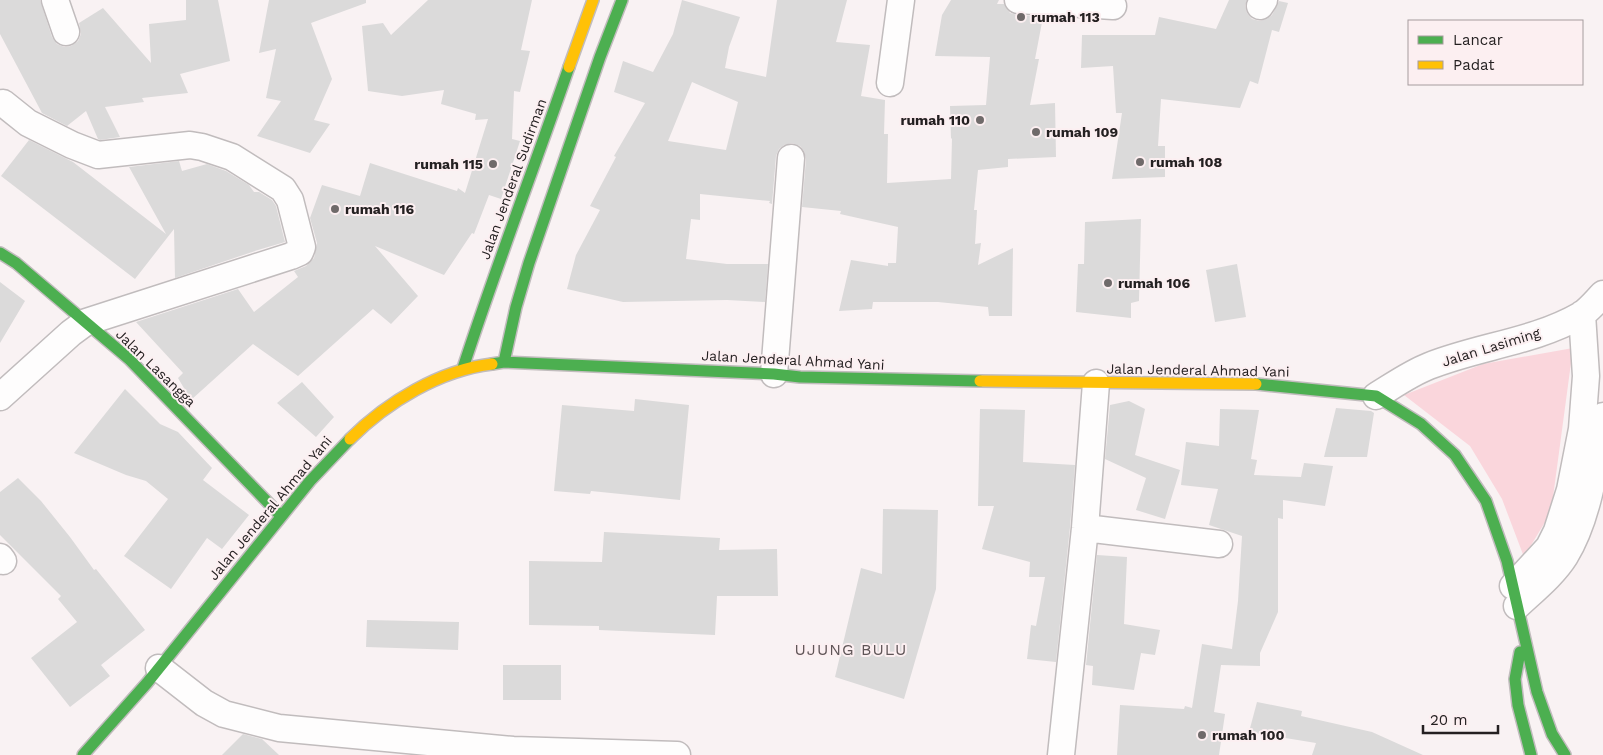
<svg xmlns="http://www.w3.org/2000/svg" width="1603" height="755" font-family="'Work Sans',sans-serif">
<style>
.green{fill:#fad6dc}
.building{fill:#dbdada;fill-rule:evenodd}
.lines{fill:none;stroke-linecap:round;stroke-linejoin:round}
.street-casing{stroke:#c1bcbd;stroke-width:29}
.fast-casing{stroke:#c1bcbd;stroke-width:14}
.slow-casing{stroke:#c1bcbd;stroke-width:14}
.street{stroke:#fefdfd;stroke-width:26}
.fast{stroke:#4caf50;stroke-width:11}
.slow{stroke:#ffc107;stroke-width:11}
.poi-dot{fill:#6f6a6a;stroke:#fceff1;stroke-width:2}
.labels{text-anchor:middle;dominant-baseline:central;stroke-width:4;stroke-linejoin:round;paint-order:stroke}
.poi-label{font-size:14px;font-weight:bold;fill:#242021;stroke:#fceff1;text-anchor:start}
.street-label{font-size:14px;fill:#242021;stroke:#fceff1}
.quarter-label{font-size:16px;letter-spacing:1px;fill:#5f5557;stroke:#fceff1}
</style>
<rect width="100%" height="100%" fill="#f9f2f3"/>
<path class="green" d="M1573 348 1551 512 1524 557 1502 499 1470 446 1404 395 1483 364Z"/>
<path class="building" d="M0 0H40L52 37 57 44 64 47 71 46 78 41 81 34 79 23 103 8 151 63 149 24 186 20V0H218L230 61 180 74 188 93 142 98 144 102 105 107 120 137 100 140 98 139 86 111 67 126 42 113 0 34Z
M269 0H366V3L311 23 332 79 314 120 330 124 310 153 257 136 281 101 266 98 276 49 259 53Z
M428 0H532L521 50 530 51 520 92 514 91 512 139 520 141 501 199 489 195 474 234 472 233 444 275 375 246 418 296 391 324 373 309 298 376 253 344 191 400 178 378 183 373 136 322 238 289 254 312 298 277 294 271 306 266 314 258 317 243 310 218 322 185 360 196 370 163 457 191 458 188 465 193 488 119 475 120 476 114 441 104 444 90 402 96 368 91 362 26 383 23 391 35Z
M682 0 740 17 729 47 725 68 766 77 777 0H847L836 42 870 45 861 96 885 100 884 134H888L887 183 951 179 952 138 951 139 950 106 986 105 990 57 935 56 942 15 951 0H999L997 4H1004L1010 13 1017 15 1043 17 1035 59H1039L1030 105 1055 103 1056 157 1008 159V167L978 170 974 210H977L975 244 981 243 978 265 1013 248 1012 316H989L988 307 938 302H873L872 309 839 311 851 260 888 266V263H896L898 227 840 214 841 211 802 207 806 159 804 151 800 146 792 143 784 145 779 149 776 156 772 204 769 203 770 201 700 194V220L691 219 686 259 727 264H768L765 302 727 300 623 302 567 289 576 255 600 210 590 206 616 157 614 156 645 103 614 92 623 61 653 72 673 34ZM692 82 738 102 726 150 668 141Z
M1229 0H1247L1245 6 1247 13 1252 19 1260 21 1267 19 1272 15 1279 1 1288 3 1279 32 1272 30 1258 84 1250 81 1240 108 1161 99 1158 146H1165V177L1112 179 1122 113H1116L1113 66 1081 68 1082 35H1155L1159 17 1216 29Z
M29 140 73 162 166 234 129 167 179 161 182 171 207 164 226 171 249 185 254 192H259L272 200 276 206 285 242 258 250 175 278 174 229 135 279 1 176Z
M1141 219 1139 301 1131 303V318L1076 312 1078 264H1084L1085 222Z
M1237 264 1246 317 1215 322 1206 270Z
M0 282 25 301 0 343Z
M302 382 334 417 316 437 277 403Z
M125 389 160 424 178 432 212 468 203 480 249 515 222 549 207 538 171 589 124 556 168 499 146 481 126 475 74 453Z
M635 399 689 405 680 500 591 491 590 494 554 491 562 405 634 411Z
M1129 401 1145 409 1135 455 1180 470 1165 519 1136 510 1146 478 1105 459 1110 405Z
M1336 408 1371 411 1374 413 1367 457H1324Z
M980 409 1025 410 1023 462 1075 465 1070 527 1056 662 1027 659 1031 625 1036 626 1045 577H1029L1030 562 982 549 994 506H978Z
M1220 409 1259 410 1251 459 1257 460 1254 475 1301 477 1304 463 1333 466 1325 506 1283 500V519L1278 518V612L1260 653V666L1221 665 1214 712 1225 714 1219 755H1117L1120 705 1184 709 1185 706 1192 708 1202 644 1232 649 1238 601 1242 536 1209 525 1218 489 1181 485 1186 442 1219 446Z
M18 478 41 501 70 537 94 570 96 569 145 630 101 665 110 676 70 707 31 658 77 622 58 599 61 596 0 535V492Z
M883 509 938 510 936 589 904 699 835 677 861 568 882 574Z
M604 532 720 538 719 550 777 549 778 596H717L715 635 599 630V626L529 625V561L602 562Z
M1097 555 1127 557 1124 624 1160 630 1155 655 1141 653 1134 690 1092 685 1093 666 1086 665Z
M367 620 459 622 458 650 366 647Z
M503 665H561V700H503Z
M1257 702 1302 711 1301 716 1372 732 1423 755H1312L1316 743 1249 732Z
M243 734 262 739 279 755H222Z"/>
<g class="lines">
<defs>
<path id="street" d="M55 0 66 32
M1018 0 1113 6
M1260 6 1264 0
M890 83 901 0
M0 104 3 103 28 123 72 145 98 155 190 145 202 147 232 157 283 189 290 200 302 247 300 252 291 256 86 322 71 333 0 397
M774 374 791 158
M1376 396C1394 385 1411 373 1429 366 1479 346 1534 342 1581 315 1589 310 1596 301 1603 294
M1085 528 1219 544
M0 557 3 561
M1513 586 1549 547 1557 531 1570 490 1582 429 1586 376 1582 314
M1517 606C1534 590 1553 575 1565 556 1589 517 1596 461 1603 416
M159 668 204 703 224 714 279 728 513 750 677 755
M1061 755 1085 528 1096 383"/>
<path id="fast" d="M0 253 16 263 129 359 281 516
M504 362 516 307 529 263 600 57 622 0
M492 364 504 362 774 374 800 377 980 381
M463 368C496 267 534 168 569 67
M1256 384 1376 396 1421 424 1455 455 1486 501 1507 561 1537 692 1552 734 1565 755
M1520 652 1515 679 1518 705 1531 755
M83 755 147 683 310 481 350 439"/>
<path id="slow" d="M569 67 593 0
M980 381 1256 384
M350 439C387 402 440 370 492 364"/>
</defs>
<use href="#street" class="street-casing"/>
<use href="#fast" class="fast-casing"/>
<use href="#slow" class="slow-casing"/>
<use href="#street" class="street"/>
<use href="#fast" class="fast"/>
<use href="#slow" class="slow"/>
</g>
<g class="poi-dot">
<circle cx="1021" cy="17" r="5"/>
<circle cx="980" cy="120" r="5"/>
<circle cx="1036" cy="132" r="5"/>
<circle cx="1140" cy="162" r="5"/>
<circle cx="493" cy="164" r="5"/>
<circle cx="335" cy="209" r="5"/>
<circle cx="1108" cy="283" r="5"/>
<circle cx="1202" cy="735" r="5"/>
</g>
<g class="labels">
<g class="poi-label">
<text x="1031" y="17">rumah 113</text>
<text x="970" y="120" text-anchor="end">rumah 110</text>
<text x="1046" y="132">rumah 109</text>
<text x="1150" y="162">rumah 108</text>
<text x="483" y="164" text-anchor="end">rumah 115</text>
<text x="345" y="209">rumah 116</text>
<text x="1118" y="283">rumah 106</text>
<text x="1212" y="735">rumah 100</text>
</g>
<g class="street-label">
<text transform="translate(513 179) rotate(-70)">Jalan Jenderal Sudirman</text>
<text transform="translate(1491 347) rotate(-17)">Jalan Lasiming</text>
<text transform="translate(793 360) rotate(3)">Jalan Jenderal Ahmad Yani</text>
<text transform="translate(156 368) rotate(44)">Jalan Lasangga</text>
<text transform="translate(1198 370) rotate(1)">Jalan Jenderal Ahmad Yani</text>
<text transform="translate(270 508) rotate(-50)">Jalan Jenderal Ahmad Yani</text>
</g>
<g class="quarter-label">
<text x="851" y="649">UJUNG BULU</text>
</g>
</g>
<rect x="1408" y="20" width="175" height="65" fill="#fceff1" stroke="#a69c9e"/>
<rect x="1418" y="36" width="25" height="8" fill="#4caf50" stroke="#a69c9e"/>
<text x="1453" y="45" font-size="15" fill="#242021">Lancar</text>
<rect x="1418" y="61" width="25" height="8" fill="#ffc107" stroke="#a69c9e"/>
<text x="1453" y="70" font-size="15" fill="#242021">Padat</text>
<path d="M1423 725v8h75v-8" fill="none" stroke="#242021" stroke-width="2.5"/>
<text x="1430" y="725" font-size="15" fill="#242021" stroke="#fceff1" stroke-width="4" paint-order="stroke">20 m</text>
</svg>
